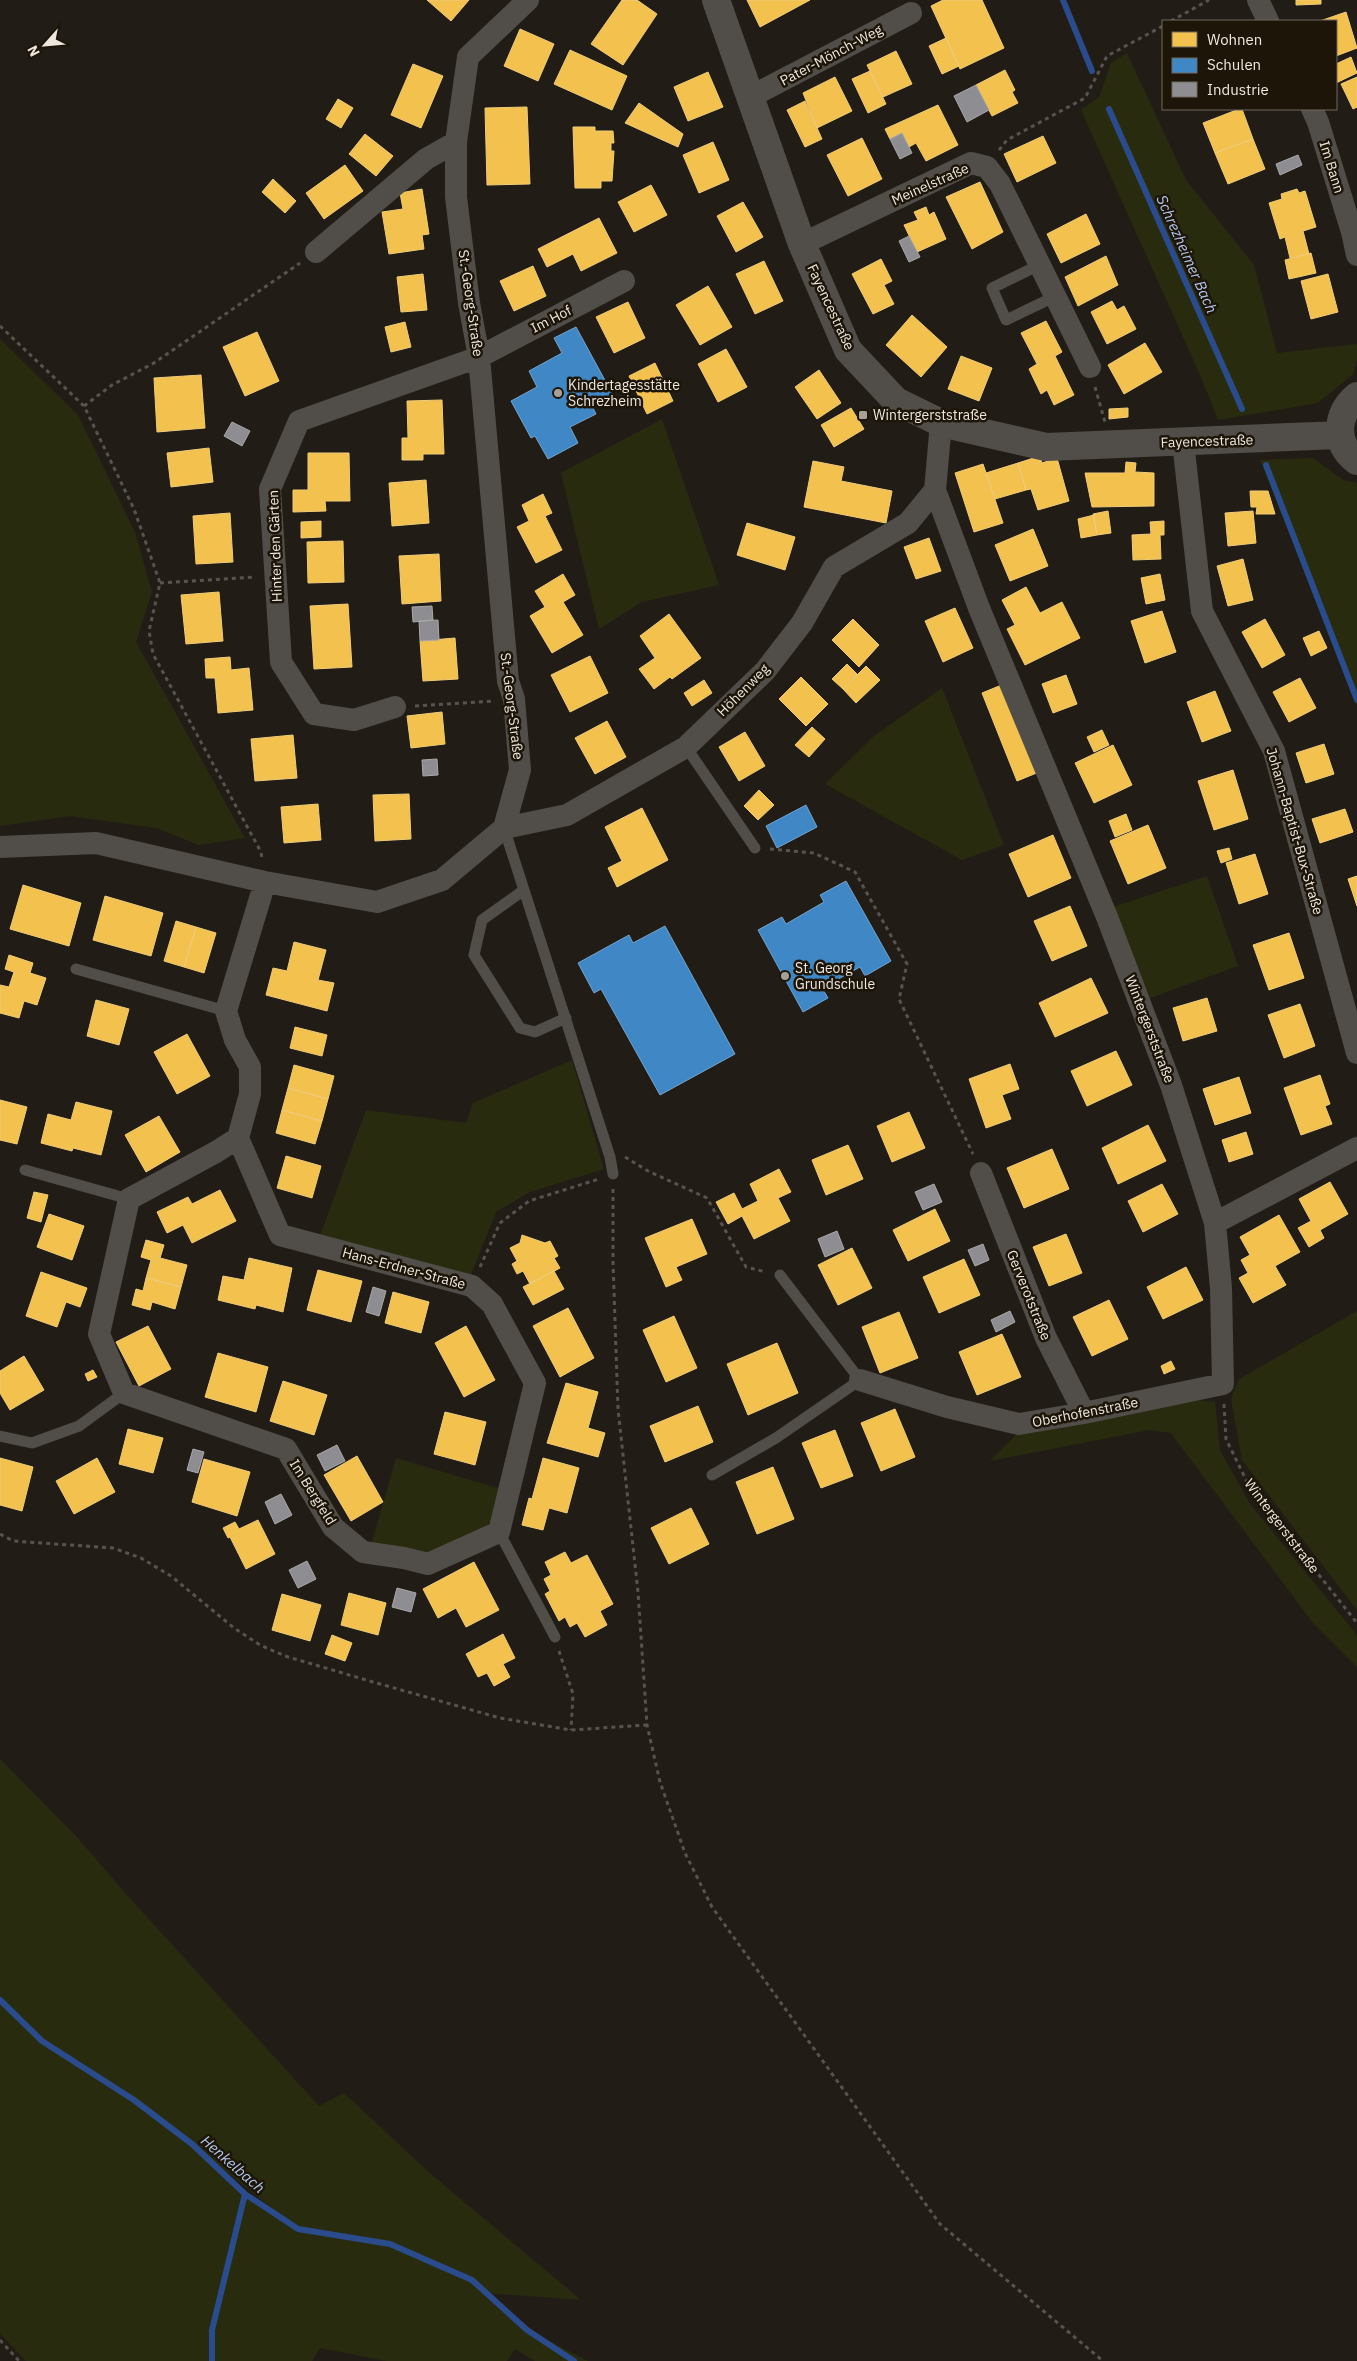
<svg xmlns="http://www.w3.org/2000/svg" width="1357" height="2361" font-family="'IBM Plex Sans',sans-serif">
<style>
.green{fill:#292b0f;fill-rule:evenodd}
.homes{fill:#f2c14e;stroke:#f0cc7a}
.schools{fill:#3f88c5;stroke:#73a4cd}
.industry{fill:#8d8d92;stroke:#aaa8a9}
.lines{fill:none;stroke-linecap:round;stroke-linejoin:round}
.stream{stroke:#2a4c8c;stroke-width:6}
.path{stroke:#57534e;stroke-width:3;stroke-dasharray:4 4;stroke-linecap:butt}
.service{stroke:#514d48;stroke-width:11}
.minor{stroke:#514d48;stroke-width:22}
.tertiary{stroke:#514d48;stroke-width:28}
.poi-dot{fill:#a6a099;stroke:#1d1508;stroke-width:2}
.labels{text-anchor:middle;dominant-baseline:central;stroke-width:5;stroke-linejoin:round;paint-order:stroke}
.street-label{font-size:14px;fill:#ede7df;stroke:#1d1508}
.poi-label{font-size:14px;fill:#ede7df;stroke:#1d1508;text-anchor:start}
.water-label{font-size:15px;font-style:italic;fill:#b0c7ef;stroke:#1d1508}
</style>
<rect width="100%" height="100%" fill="#211d16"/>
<path class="green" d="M1127 53 1186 180 1254 265 1277 353 1357 344V359L1353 374 1318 403 1218 420 1201 377 1081 110 1099 97 1111 63Z
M0 339 78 415 135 532 152 592 136 642 245 838 199 845 156 828 70 816 0 826Z
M662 419 719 585 642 602 599 629 561 473Z
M1313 458 1343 480 1357 483V700L1260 460Z
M942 688 1004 845 962 860 825 784 874 736Z
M1207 876 1238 966 1150 998 1113 907Z
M572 1060 604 1169 530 1192 496 1212 470 1277 320 1236 366 1110 466 1123 473 1103Z
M1357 1311V1610L1242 1460 1231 1399 1239 1379Z
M1187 1399 1215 1402 1220 1450 1250 1504 1357 1635V1667L1313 1623 1171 1433 1149 1430 990 1461 1016 1435 1064 1427Z
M396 1458 501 1489 492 1526 427 1556 372 1542Z
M0 1759 77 1837 126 1894 319 2106 344 2093 432 2175 581 2300 487 2293 528 2330 588 2361H535L515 2349 507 2361H386L320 2348 312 2361H26L0 2334ZM199 2150 292 2224V2225L245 2194Z"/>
<path class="homes" d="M427 0H469L451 21Z
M622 0H637L657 14 623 65 591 44Z
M747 0H810L760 27Z
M943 0H982L1004 48 960 69 931 6Z
M1296 0H1321V4L1296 5Z
M1346 12 1357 48 1336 56V21H1320Z
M520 29 554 44 538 81 504 66Z
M946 38 959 66 942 74 929 46Z
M570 50 627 76 612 110 554 84Z
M896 51 912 84 883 97 867 65Z
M1351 57 1357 73 1336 83V64Z
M413 64 443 76 421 128 391 115Z
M1005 70 1015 90 1012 92 1018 103 992 116 976 85Z
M870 71 886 104 868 113 852 79Z
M708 72 723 107 688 121 674 87Z
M835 77 852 111 817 128 803 93Z
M1357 77V107L1353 109 1341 84Z
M338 99 353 108 341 128 326 119Z
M805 101 822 139 805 147 787 110Z
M639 103 683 134 678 147 625 123Z
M938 105 958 145 926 161 916 143 909 147 902 133 890 139 885 129Z
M527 107 530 184 487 185 485 108Z
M1239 109H1242L1253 139 1215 153 1203 123Z
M573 127H595V131H613L614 143H611V151H614L612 181H601V188H575Z
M365 134 393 156 376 176 349 154Z
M1043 136 1056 163 1017 182 1004 154Z
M862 138 882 179 848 196 827 155Z
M1253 139 1265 169 1228 184 1215 153Z
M713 142 729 180 699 193 683 155Z
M345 165 363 191 324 219 306 193Z
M273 179 296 201 285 213 262 192Z
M980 182 1003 232 972 249 946 197Z
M651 185 667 215 634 232 618 202Z
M422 189 429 234 422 235 424 249 389 254 382 212 403 209 400 193Z
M1297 189 1299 193 1305 191 1316 227 1303 231 1309 254 1290 258 1285 237 1280 239 1269 203 1282 199 1281 194Z
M743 202 763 237 736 252 717 216Z
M926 207 929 215 934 212 946 239 917 252 904 225 918 220 914 212Z
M1086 214 1100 244 1061 263 1047 234Z
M599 218 617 253 581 271 573 254 547 267 538 249Z
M1311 253 1316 273 1289 279 1285 260Z
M1106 256 1118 285 1078 306 1065 277Z
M881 259 892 281 884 285 894 304 873 314 852 274Z
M764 261 783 301 755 314 736 274Z
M533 266 546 296 514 311 500 281Z
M423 274 427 310 401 312 397 277Z
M1328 274 1338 312 1311 319 1301 281Z
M708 286 732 327 700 345 676 305Z
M1112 301 1117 310 1124 306 1136 329 1107 344 1091 312Z
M628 302 645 338 614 353 596 317Z
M912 315 947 347 921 377 886 345Z
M1046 321 1062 352 1055 356 1074 395 1054 405 1047 390 1041 394 1029 369 1037 364 1021 333Z
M405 322 411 347 391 352 385 327Z
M257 332 279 381 245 396 223 347Z
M1145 343 1162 372 1124 394 1108 365Z
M726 349 747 387 718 402 698 364Z
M961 356 992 368 979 401 948 389Z
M655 363 673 401 647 414 629 376Z
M819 370 841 403 817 419 795 387Z
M201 375 205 428 157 432 154 378Z
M442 400 444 454H423V460H402V438H408L407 401Z
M851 408 864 429 834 447 821 425Z
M1128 408V417L1109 419V409Z
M209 448 213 482 171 487 167 453Z
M308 453H349L350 501H325L326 511 293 512V490H308Z
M1040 456 1042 463 1057 458 1069 501 1038 510 1031 489 1026 490 1018 463Z
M813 461 844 467 841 481 892 491 886 523 804 507Z
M1126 462 1136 463 1135 472 1154 473V506L1092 507 1085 473H1125Z
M1018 463 1026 490 995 499 986 473Z
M983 464 1003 523 974 532 955 473Z
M426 480 429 523 392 526 389 483Z
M1250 491H1268L1275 514H1256L1257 507H1251Z
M543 494 552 513 545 516 562 550 536 563 517 527 529 521 522 505Z
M1108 511 1111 533 1097 535 1093 514Z
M1253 511 1256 543 1228 546 1225 513Z
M230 513 233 562 196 564 193 516Z
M1094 515 1097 535 1081 538 1078 519Z
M321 521V537L301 538V522Z
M1164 521V535H1160L1161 559 1133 560 1132 535 1151 534 1150 522Z
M747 523 795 537 785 570 737 555Z
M1033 529 1048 566 1010 581 995 545Z
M929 538 941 571 916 579 904 547Z
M343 541 344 582 308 583 307 542Z
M439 554 441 601 402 604 399 556Z
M1243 559 1253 600 1228 606 1217 566Z
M563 574 575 595 563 602 583 635 552 653 530 616 545 607 535 591Z
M1160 574 1165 600 1146 604 1141 578Z
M1026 587 1040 613 1062 602 1080 638 1025 665 1007 629 1015 625 1002 600Z
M219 592 223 641 186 644 181 595Z
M348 604 352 667 314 669 310 606Z
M955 608 973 648 943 662 925 621Z
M1162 611 1176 652 1145 663 1131 621Z
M669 614 701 658 672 679 670 677 654 689 639 669 655 658 640 636Z
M853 619 879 645 859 667 832 640Z
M1265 619 1285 655 1262 668 1242 632Z
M1319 631 1327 648 1311 656 1303 638Z
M455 638 458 679 423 681 420 641Z
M590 656 608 693 570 712 551 675Z
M230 657 231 670 249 668 253 710 218 713 215 678H206L205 659Z
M847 664 857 674 843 689 832 679Z
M866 666 880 680 856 703 843 689Z
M1066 675 1077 704 1053 713 1042 684Z
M801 677 828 704 806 726 779 699Z
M1300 678 1316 708 1289 722 1273 692Z
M704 680 712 693 692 706 684 693Z
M1004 684 1039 772 1017 781 982 693Z
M1215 691 1231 731 1202 742 1187 702Z
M442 712 445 744 411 748 407 716Z
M607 721 626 757 595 774 575 738Z
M812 727 825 739 809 757 795 745Z
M1102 730 1109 745 1094 752 1087 737Z
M745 732 765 766 739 781 719 747Z
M293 735 297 778 255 781 251 739Z
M1324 744 1334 774 1306 783 1296 753Z
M1113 745 1132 785 1094 803 1075 763Z
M1233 770 1248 819 1214 830 1198 781Z
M759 790 774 805 758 820 744 806Z
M409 794 411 839 375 841 373 795Z
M318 804 321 840 284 843 281 807Z
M642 808 668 860 617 887 608 868 622 861 605 827Z
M1345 809 1353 832 1320 843 1312 819Z
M1126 814 1132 830 1115 837 1109 821Z
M1148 825 1166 868 1128 884 1110 841Z
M1053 835 1071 878 1028 897 1009 854Z
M1229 848 1232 859 1221 863 1217 851Z
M1255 854 1268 894 1239 904 1226 863Z
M1357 876V906L1348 879Z
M23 885 81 903 69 946 10 929Z
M105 896 163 913 151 956 93 940Z
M1070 906 1087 946 1052 961 1034 921Z
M176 921 196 927 184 967 164 961Z
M196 927 216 933 204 973 184 967Z
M1289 933 1304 978 1269 990 1253 945Z
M294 942 326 950 318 980 334 983 327 1011 266 995 273 968 287 971Z
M9 955 33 963 30 973 46 978 37 1005 24 1001 19 1018 0 1013V985L9 987 14 972 5 969Z
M1091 978 1108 1013 1055 1037 1039 1003Z
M1207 998 1217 1031 1183 1041 1173 1008Z
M96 1000 129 1009 119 1045 87 1036Z
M1300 1004 1315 1046 1284 1058 1268 1015Z
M295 1027 327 1035 322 1056 290 1048Z
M187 1034 210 1076 177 1094 154 1052Z
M1116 1051 1132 1085 1087 1106 1071 1071Z
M1010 1064 1019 1089 1002 1095 1011 1119 986 1128 969 1079Z
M294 1065 334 1076 328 1099 288 1088Z
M1320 1075 1330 1104 1325 1106 1332 1124 1301 1135 1284 1088Z
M1239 1077 1251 1113 1215 1125 1203 1089Z
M288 1088 328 1099 322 1121 282 1110Z
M0 1100 27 1107 17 1144 0 1140Z
M76 1102 112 1111 101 1155 73 1148 72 1151 41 1143 48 1114 71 1120Z
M282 1110 322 1121 315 1144 276 1133Z
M909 1112 925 1148 892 1162 877 1126Z
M159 1116 180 1152 146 1172 125 1135Z
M1148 1125 1166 1161 1118 1184 1102 1148Z
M1246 1132 1253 1154 1229 1162 1222 1140Z
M848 1145 863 1179 826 1195 812 1160Z
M1052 1149 1069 1189 1024 1208 1007 1168Z
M286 1156 321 1166 312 1198 277 1188Z
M779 1169 791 1192 778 1198 790 1221 754 1239 742 1216 728 1224 716 1202 734 1193 742 1209 758 1201 750 1184Z
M1330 1182 1348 1214 1320 1230 1324 1238 1309 1247 1298 1228 1311 1221 1299 1199Z
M1162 1184 1178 1214 1143 1232 1128 1201Z
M220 1190 236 1221 192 1243 183 1225 167 1233 157 1212 188 1197 192 1204Z
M34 1192 48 1195 41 1222 27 1218Z
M935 1209 950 1241 908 1261 893 1230Z
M49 1214 84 1226 72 1260 37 1247Z
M1279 1215 1300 1252 1275 1266 1286 1285 1253 1303 1239 1278 1248 1273 1241 1260 1250 1255 1240 1237Z
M692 1219 707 1254 676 1267 682 1280 666 1287 645 1238Z
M1066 1234 1082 1273 1049 1286 1033 1247Z
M522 1235 545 1243 550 1241 558 1256 554 1258 560 1268 530 1284 523 1271 517 1274 512 1264 517 1261 510 1248 520 1243Z
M146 1240 164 1245 160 1258 187 1265 181 1287 146 1278 151 1260 141 1257Z
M852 1248 872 1288 838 1305 818 1265Z
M249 1258 292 1268 283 1312 256 1305 255 1309 218 1300 223 1276 244 1280Z
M964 1259 980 1295 939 1313 923 1277Z
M1186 1267 1203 1300 1163 1319 1147 1287Z
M318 1270 362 1281 351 1322 307 1310Z
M554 1271 564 1289 533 1305 523 1287Z
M41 1272 87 1288 80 1307 66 1302 57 1327 26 1316Z
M146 1278 181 1287 175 1309 152 1302 150 1310 132 1305 136 1289 143 1291Z
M393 1292 429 1302 421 1333 385 1323Z
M1109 1300 1128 1339 1092 1356 1073 1317Z
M568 1308 594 1358 560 1377 533 1326Z
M899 1312 918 1358 880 1373 862 1327Z
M674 1316 697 1368 666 1382 643 1330Z
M148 1326 171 1369 139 1386 116 1342Z
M466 1326 495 1380 464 1397 435 1343Z
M1002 1334 1021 1377 977 1395 959 1352Z
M777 1343 798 1393 748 1415 727 1364Z
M218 1353 268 1367 256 1412 205 1397Z
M24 1356 44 1390 10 1410 0 1393V1371Z
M1171 1361 1175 1369 1164 1374 1161 1366Z
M93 1370 97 1377 88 1381 85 1374Z
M283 1381 327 1395 314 1435 270 1421Z
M566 1383 598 1392 588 1428 605 1433 598 1457 547 1443Z
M698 1406 713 1442 665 1462 650 1426Z
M895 1409 915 1457 881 1471 861 1423Z
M445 1412 486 1422 475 1465 434 1454Z
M128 1429 163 1438 153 1473 119 1464Z
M835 1430 853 1476 821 1488 802 1443Z
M357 1456 383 1502 351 1521 324 1475Z
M0 1458 33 1467 22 1511 0 1505Z
M97 1458 115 1492 74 1514 56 1481Z
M543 1458 579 1468 567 1513 549 1508 543 1530 522 1525 529 1498 532 1499Z
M204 1459 250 1472 237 1516 192 1502Z
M773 1467 794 1519 757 1534 736 1482Z
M691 1508 709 1544 669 1564 651 1528Z
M258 1520 275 1554 246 1569 230 1537 228 1538 223 1528 235 1522 239 1529Z
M565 1552 571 1563 587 1555 613 1604 600 1611 607 1625 585 1637 577 1623 570 1627 565 1617 559 1621 545 1594 550 1591 544 1579 551 1575 545 1562Z
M474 1562 499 1610 466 1627 456 1608 438 1618 423 1589Z
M349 1593 386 1603 378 1635 341 1625Z
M282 1594 321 1605 310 1641 272 1630Z
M503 1634 515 1658 503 1664 510 1677 494 1686 487 1673 478 1677 466 1654Z
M332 1635 352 1643 345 1661 325 1654Z"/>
<path class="schools" d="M576 327 613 395 592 406 596 414 570 427 578 443 548 459 535 436 531 438 511 401 537 387 529 371 562 353 554 338Z
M806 805 817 827 777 848 766 826Z
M846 881 891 961 865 976 860 967 822 988 828 998 803 1012 758 930 782 917 786 924 824 902 820 895Z
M665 926 735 1054 660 1095 601 989 594 993 578 963 629 935 633 943Z"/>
<path class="industry" d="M976 85 989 110 967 122 954 96Z
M902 133 912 153 900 159 890 139Z
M1298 155 1302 165 1280 175 1276 164Z
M909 236 920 257 909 262 899 241Z
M232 422 250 431 242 446 224 436Z
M432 606 433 620 413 622 412 607Z
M438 620 439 640 420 641 419 621Z
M437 759 438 775 423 776 422 760Z
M934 1184 942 1202 923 1210 915 1192Z
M837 1231 844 1249 825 1257 818 1239Z
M983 1244 989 1260 975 1266 968 1250Z
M373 1287 386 1291 379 1316 366 1312Z
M1010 1311 1015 1322 996 1332 991 1320Z
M337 1445 345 1461 325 1471 317 1455Z
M193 1449 204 1452 198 1473 187 1470Z
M281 1494 292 1515 275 1524 265 1502Z
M307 1561 316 1579 298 1588 289 1570Z
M397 1588 416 1593 411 1612 392 1607Z"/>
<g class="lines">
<path class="stream" d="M1063 0 1092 71
M1109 109 1242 409
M1266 465 1357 700
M0 2000 42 2041 134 2100 192 2144 245 2194 298 2229 390 2244 472 2280 527 2330 574 2361
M212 2361V2330L245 2194"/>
<path class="path" d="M1171 21 1209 0
M999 150 1007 140 1085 98 1107 56 1163 26
M0 326 84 406 134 509 160 583 149 631 153 654 261 852 262 859
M1095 387 1105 422
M84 406 112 385 154 363 300 263
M160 583 255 577
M415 706 493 701
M770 849 814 853 855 872 907 964 899 999 973 1154
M625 1157 648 1171 707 1198 746 1267 766 1272
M613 1189V1262L618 1409 638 1592 647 1725 660 1782 685 1853 712 1907 940 2224 1103 2361
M480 1267 500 1223 529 1201 599 1179
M1224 1404 1226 1439 1250 1488 1357 1623
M0 1534 13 1541 113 1548 141 1558 171 1576 234 1628 260 1645 285 1656 373 1682 500 1718 571 1730 647 1725
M559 1651 573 1694 571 1730
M0 2340 19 2361"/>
<path class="service" d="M1039 265 992 288 1006 320 1054 297
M686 747 755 848
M504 828 610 1157 613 1174
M524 890 482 920 474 955 520 1028 535 1032 566 1018
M76 969 226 1011
M25 1170 129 1199
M0 1436 32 1443 79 1426 124 1393
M712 1475 776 1438 860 1380 780 1275
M499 1532 555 1637"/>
<path class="minor" d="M1258 0 1268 21
M750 97 911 13
M1312 109 1318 122 1352 232 1357 255
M802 244 971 163 987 167 1000 184 1090 367
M316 252 426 159 456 142
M1183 442 1202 611 1274 751 1357 1053
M395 707 354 720 314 714 281 662 270 489 299 421 479 357 624 281
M504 828 567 815 686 747 765 671 802 623 834 567 908 523 935 490
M0 847 96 843 265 882 377 902 442 880 504 828 520 770 514 699 508 681 479 357 469 303 456 197V142L468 57 528 0
M238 1138 216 1152 129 1199 99 1334 124 1393 286 1449 333 1527 363 1552 404 1558 428 1564 499 1532 535 1383 492 1304 472 1286 280 1235 238 1138 250 1094V1067L235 1040 226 1011 265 882
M981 1173 1046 1338 1084 1413
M1215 1223 1357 1148
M860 1380 947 1407 1019 1424 1084 1413 1223 1384 1221 1288 1215 1223 1171 1085 1107 917 979 608 935 490 941 423"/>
<path class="tertiary" d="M716 0 802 244 848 350 896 401 941 423 1046 447 1340 435
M1357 396C1336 414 1333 444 1357 461"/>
</g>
<g class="poi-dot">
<circle cx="558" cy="393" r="5"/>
<rect x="858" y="410" width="10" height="10" rx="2.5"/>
<circle cx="785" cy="976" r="5"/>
</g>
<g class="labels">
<g class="street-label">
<text transform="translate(831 55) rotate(-28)">Pater-Mönch-Weg</text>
<text transform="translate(1332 167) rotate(73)">Im Bann</text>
<text transform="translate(930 184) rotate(-24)">Meinelstraße</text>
<text transform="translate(471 303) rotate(82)">St.-Georg-Straße</text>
<text transform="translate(831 307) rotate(65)">Fayencestraße</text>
<text transform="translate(551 319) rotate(-27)">Im Hof</text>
<text transform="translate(1207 441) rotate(-2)">Fayencestraße</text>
<text transform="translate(275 546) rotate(-92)">Hinter den Gärten</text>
<text transform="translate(743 690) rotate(-45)">Höhenweg</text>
<text transform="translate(512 706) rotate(83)">St.-Georg-Straße</text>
<text transform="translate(1295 831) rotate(74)">Johann-Baptist-Bux-Straße</text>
<text transform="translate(1150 1029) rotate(69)">Wintergerststraße</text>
<text transform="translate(404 1268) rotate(15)">Hans-Erdner-Straße</text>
<text transform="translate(1029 1295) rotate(68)">Gerverotstraße</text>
<text transform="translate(1085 1412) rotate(-11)">Oberhofenstraße</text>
<text transform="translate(313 1492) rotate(58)">Im Bergfeld</text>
<text transform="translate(1282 1526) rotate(53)">Wintergerststraße</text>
</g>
<g class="poi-label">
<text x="568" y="385">Kindertagesstätte<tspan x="568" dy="16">Schrezheim</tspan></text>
<text x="873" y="415">Wintergerststraße</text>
<text x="795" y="968">St. Georg<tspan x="795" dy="16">Grundschule</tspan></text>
</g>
<g class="water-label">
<text transform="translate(1187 254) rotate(66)">Schrezheimer Bach</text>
<text transform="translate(233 2164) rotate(41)">Henkelbach</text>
</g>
</g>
<rect x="1162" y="20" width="175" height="90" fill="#1d1508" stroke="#70695e"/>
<rect x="1172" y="32" width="25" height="15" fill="#f2c14e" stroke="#70695e"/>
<text x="1207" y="45" font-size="15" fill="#ede7df">Wohnen</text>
<rect x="1172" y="58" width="25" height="15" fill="#3f88c5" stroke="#70695e"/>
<text x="1207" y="70" font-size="15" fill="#ede7df">Schulen</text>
<rect x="1172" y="82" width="25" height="15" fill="#8d8d92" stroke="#70695e"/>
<text x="1207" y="95" font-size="15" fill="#ede7df">Industrie</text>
<g transform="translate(45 45) rotate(243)" stroke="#1d1508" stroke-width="4" paint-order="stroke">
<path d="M0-4L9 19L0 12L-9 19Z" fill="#ede7df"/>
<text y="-8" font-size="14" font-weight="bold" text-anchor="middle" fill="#ede7df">N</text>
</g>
</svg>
